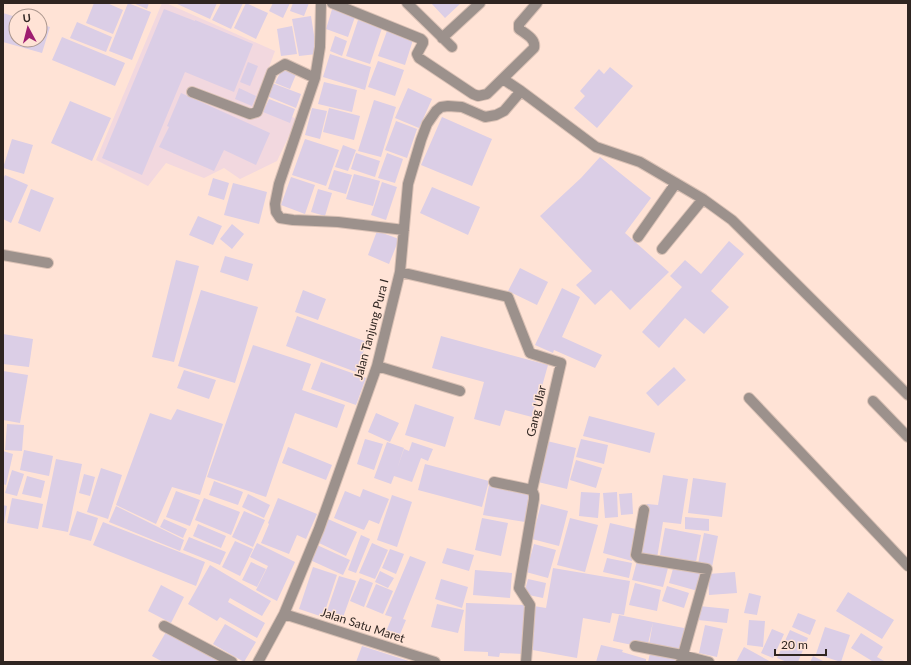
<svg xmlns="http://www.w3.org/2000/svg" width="911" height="665" font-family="Lato,sans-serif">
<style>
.industrial{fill:#f2d8df}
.building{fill:#dbcee6}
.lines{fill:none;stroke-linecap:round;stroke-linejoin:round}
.minor-casing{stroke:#dac1b5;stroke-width:12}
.minor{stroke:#9c918c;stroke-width:10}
.labels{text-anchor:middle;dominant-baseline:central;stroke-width:3;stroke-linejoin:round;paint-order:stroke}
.street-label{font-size:12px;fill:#2f2521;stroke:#ffe3d6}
</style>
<rect width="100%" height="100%" fill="#ffe3d6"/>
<path class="industrial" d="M162 3H166L275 51 256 102 297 119 277 161 240 179 224 168 204 178 166 163 148 186 96 160Z"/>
<path class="building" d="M94 3H107L123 10 113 34 86 23Z
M128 3 151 12 132 60 109 51Z
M133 3H149L147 9Z
M175 3H217L210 19Z
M221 3H243L231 29 212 20Z
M246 3 268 13 256 39 234 28Z
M273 3H290L283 18 269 11Z
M293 3H309L304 16 290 11Z
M431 3H461L445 18Z
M333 6 356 14 348 37 326 29Z
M164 9 195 21V20L253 44 234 92 185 72 142 175 102 158Z
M3 13 16 17V40H40V24L50 27 42 53 3 42Z
M311 16 317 54 299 56 292 19Z
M358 20 382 28 370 64 346 56Z
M77 22 112 37 106 52 70 38Z
M292 26 297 54 281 56 277 29Z
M387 31 413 40 405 65 378 56Z
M335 36 347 41 342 56 330 51Z
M62 37 125 63 115 86 52 60Z
M330 54 371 67 365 90 323 77Z
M378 61 404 70 395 96 368 87Z
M248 62 258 66 250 86 240 82Z
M283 67 297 72 290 89 275 83Z
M610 67 633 86 597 128 574 108 585 96 580 91 599 69 604 74Z
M324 82 357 90 352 112 318 104Z
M272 83 301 94 296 108 267 96Z
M239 88 256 96 252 106 235 99Z
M408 88 432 99 419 128 395 118Z
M181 93 270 133 256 165 224 150 214 171 159 147 169 127 167 126Z
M269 99 295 109 290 123 263 112Z
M374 100 396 107 381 157 358 151Z
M70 101 111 118 92 161 51 143Z
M312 108 327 111 320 139 305 135Z
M329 108 360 116 354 140 323 132Z
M442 117 492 139 472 186 421 165Z
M396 121 417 129 407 158 385 150Z
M12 139 33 145 24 174 3 168Z
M305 139 339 150 326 186 292 175Z
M343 145 356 150 348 171 335 167Z
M356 153 380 161 375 177 351 169Z
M387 153 403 159 395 183 378 178Z
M600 157 651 198 625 233 669 272 630 310 611 290 595 305 576 285 592 271 540 216 581 178Z
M334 170 352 175 346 194 328 189Z
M354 174 380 181 373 206 346 199Z
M5 175 28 185 11 223 3 219V179Z
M291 177 315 185 305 214 281 205Z
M213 178 229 183 224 200 208 195Z
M382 182 397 187 386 220 371 215Z
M233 183 267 192 259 224 224 215Z
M432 187 480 207 468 235 420 213Z
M31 189 54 198 40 232 18 223Z
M318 189 332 193 325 216 311 212Z
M198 216 222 226 213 245 189 235Z
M232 224 244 234 232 249 220 239Z
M377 231 399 239 389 264 368 255Z
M729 241 744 254 711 291 729 307 704 334 685 318 659 348 642 332 682 287 670 276 685 260 701 274Z
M225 256 253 264 248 281 220 272Z
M176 260 199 266 174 362 152 357Z
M520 268 548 282 537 305 508 291Z
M562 288 580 297 562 337 602 355 595 368 554 350 553 353 535 345Z
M201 290 258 307 235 383 178 366Z
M303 290 326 299 318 320 295 312Z
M297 316 367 342 356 372 286 346Z
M3 334 33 339 29 367 3 364Z
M441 336 548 365 539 397H537L532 417 505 410 500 426 474 419 484 382 432 368Z
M253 345 311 364 302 390 345 405 337 428 295 413 266 497 207 477Z
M321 362 366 378 356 405 311 389Z
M674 367 686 380 658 406 646 393Z
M184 370 216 380 209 399 177 388Z
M3 371 28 375 20 423 3 420Z
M415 404 454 417 445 447 405 435Z
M177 409 223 424 200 495 172 487 156 524 116 505 150 413 171 420Z
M376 413 399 423 390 442 368 432Z
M589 416 655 433 650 453 583 436Z
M7 424 24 425 22 451 5 450Z
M365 439 383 444 374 470 357 464Z
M581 439 608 445 604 464 576 457Z
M547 441 576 448 567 489 538 482Z
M387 442 404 448 397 469 404 449 409 451 412 442 433 449 428 461 421 458 412 482 394 476 391 484 374 478Z
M288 447 332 465 326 480 282 463Z
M24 450 53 456 49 476 20 470Z
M3 451 13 454 6 485 3 484Z
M56 459 82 464 68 532 42 527Z
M576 460 602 468 596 488 570 480Z
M425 464 489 481 482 507 418 490Z
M101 468 122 475 108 519 87 512Z
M12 470 24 474 17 496 5 493Z
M84 474 95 477 90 496 79 493Z
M663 475 688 479 681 524 663 522 657 558 638 554 647 504 658 505Z
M27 476 45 481 41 498 22 494Z
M693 478 726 483 722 517 688 513Z
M214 481 243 492 238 505 209 495Z
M489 485 530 493 525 522 483 515Z
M363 489 389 499 379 524 369 520 364 530 334 518 345 491 360 497Z
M176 491 200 500 190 526 166 517Z
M581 492 600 493 598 518 579 516Z
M617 492 618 517 605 518 603 493Z
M632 493 633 514 621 515 619 494Z
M248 494 270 505 264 518 242 507Z
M392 495 412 502 397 547 377 540Z
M12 498 43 504 38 529 7 523Z
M204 498 240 512 231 535 195 520Z
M278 498 317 514 306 539 297 535 289 554 261 543 269 524 268 523Z
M541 504 568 511 559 546 532 539Z
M3 505 7 506 4 524H3Z
M116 506 184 540 180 551 109 522Z
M77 511 98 518 91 541 69 535Z
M244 511 265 520 253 547 232 537Z
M685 517 709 519V531L685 529Z
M482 518 508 523 501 556 475 550Z
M570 518 598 525 585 572 557 565Z
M164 519 187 529 183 538 160 527Z
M328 519 357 532 346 556 317 542Z
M103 522 205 562 196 586 93 545Z
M610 523 640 530 632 561 603 553Z
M198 524 226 536 221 548 193 536Z
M665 528 701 535 696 562 660 555Z
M704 533 718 536 712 567 698 564Z
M361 535 370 539 356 573 348 570Z
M189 537 226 552 220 565 183 550Z
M235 541 253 549 240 576 222 567Z
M257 543 295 562 277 601 256 590 268 566 250 557Z
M372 543 388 550 375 579 359 573Z
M534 544 556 550 548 578 526 572Z
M317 545 350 560 343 575 310 560Z
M447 548 474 555 469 571 442 563Z
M390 549 404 554 396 574 382 568Z
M410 556 426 562 403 619 406 620 398 639 385 634 392 617 385 615Z
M607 558 632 563 629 578 603 572Z
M637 561 668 568 663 587 632 580Z
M251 562 266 569 257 587 242 580Z
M210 565 271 601 262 616 230 598 228 602 265 623 257 638 220 617 217 621 188 604Z
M674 565 704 574 698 591 669 583Z
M313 567 337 575 323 617 299 609Z
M553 568 630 581 624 615 612 613 610 623 583 618 577 658 527 649 534 606 546 608Z
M475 570 512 573 510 598 473 595Z
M380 571 394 578 388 588 375 582Z
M735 572 737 593 709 595 708 574Z
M339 576 356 581 341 623 325 617Z
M360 578 373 583 364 607 350 601Z
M441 579 468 587 462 608 435 599Z
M528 579 546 583 543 598 524 594Z
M635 583 661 590 657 611 629 605Z
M376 584 393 591 383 614 366 607Z
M161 585 184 597 171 623 148 611Z
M667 586 689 593 684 608 662 601Z
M848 592 894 620 882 639 836 611Z
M749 593 761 596 757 615 744 613Z
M466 603 525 605 523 654 500 653 499 657 488 656V652L464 651Z
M437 604 464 610 458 633 431 627Z
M699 606 729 609 727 623 698 620Z
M798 613 816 620 810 635 792 627Z
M619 615 653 622 647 648 613 641Z
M749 620 765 621 763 647 747 645Z
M653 622 689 629 682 651 649 645Z
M225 624 256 642 244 662 213 644Z
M705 625 723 629 717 657 699 653Z
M825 627 850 635 841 662 816 654Z
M772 629 784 634 773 658 761 653Z
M790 630 808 638 798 662H787L777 658Z
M166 632 220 662H163L152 656Z
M861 633 883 647 877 657 886 662H871L872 661 851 648Z
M601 645 623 650 622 652 646 659V662H596Z
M362 646 412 662H356Z
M744 647 771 662H736Z
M650 653 676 659 675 662H648Z
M813 656 825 662H810Z"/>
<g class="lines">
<defs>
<path id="minor" d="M321 3 320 47 315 78 279 184 275 204 276 212 280 218 293 220 338 222 404 230
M332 3 421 39 423 41V43L417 54 419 58 473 94 478 96 487 94 534 48C536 39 526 34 519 29V24L537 3
M407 3 452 47
M442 38 480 3
M503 79 521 91 596 147 640 162 703 199 732 220 908 395
M192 92 250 114 257 112 272 72 285 64 315 78
M638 237 676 183
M662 249 703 199
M3 255 48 263
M400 272 508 297 530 353 561 363 532 490 534 495V499L519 588 530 605 526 662
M377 366 460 391
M749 398 908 566
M873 401 908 437
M494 482 532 490
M644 510 636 555 639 558 707 569 681 662
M284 614 435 662
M164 626 232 662
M635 646 682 655 709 662
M258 662 284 614 319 529 377 366 400 272 408 184 421 140 427 124 436 111 441 107 448 106 462 107 485 117 496 115 504 111 521 91"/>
</defs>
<use href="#minor" class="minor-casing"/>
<use href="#minor" class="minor"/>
</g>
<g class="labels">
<g class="street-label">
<text transform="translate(371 329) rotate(-75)">Jalan Tanjung Pura I</text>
<text transform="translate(536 411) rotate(-77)">Gang Ular</text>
<text transform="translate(363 625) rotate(18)">Jalan Satu Maret</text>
</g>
</g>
<rect width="911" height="665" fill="none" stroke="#2f2521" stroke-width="8"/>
<g transform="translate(28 28) rotate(353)"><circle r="19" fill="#ffe3d6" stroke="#ac978e"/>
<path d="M0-3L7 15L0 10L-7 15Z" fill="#9e1d70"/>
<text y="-6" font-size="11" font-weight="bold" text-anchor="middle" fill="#2f2521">U</text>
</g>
<path d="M775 649v6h51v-6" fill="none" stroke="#2f2521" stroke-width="2"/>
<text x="781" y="649" font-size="12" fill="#2f2521" stroke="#ffe3d6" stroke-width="3" paint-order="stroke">20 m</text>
</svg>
